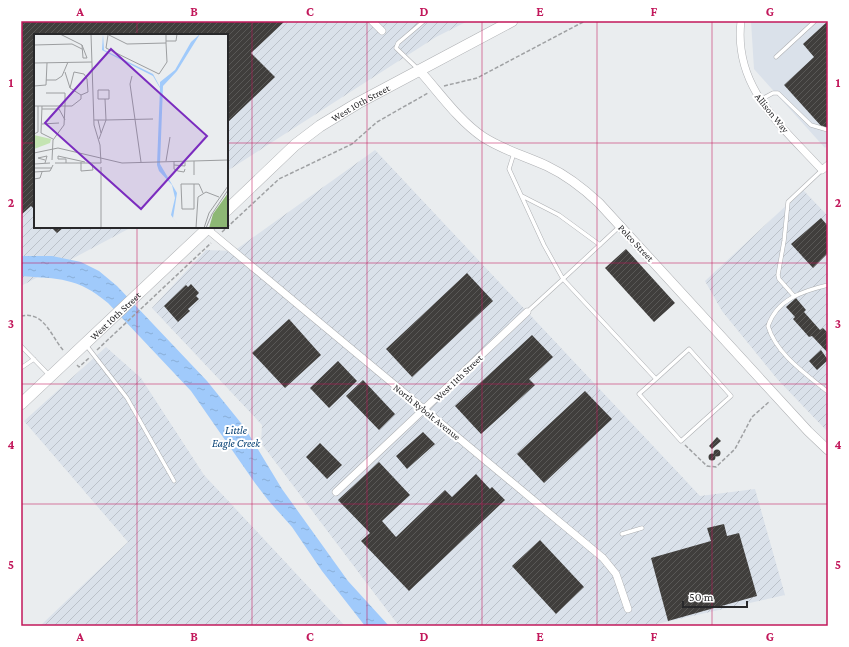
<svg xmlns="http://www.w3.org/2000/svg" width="849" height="647" font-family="'Crimson Pro',serif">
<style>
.built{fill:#dae1ea}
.industrial{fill:url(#industrial-furrows)}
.water{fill:url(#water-ripples)}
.building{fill:url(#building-hatch)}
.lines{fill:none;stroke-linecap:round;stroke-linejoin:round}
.service-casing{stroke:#aeb0b3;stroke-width:4.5}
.minor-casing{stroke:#aeb0b3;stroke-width:8}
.tertiary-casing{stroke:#aeb0b3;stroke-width:10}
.primary-casing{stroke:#aeb0b3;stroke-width:12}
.path{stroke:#9fa1a3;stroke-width:1.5;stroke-dasharray:4 2;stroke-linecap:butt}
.service{stroke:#fff;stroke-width:3.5}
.minor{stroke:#fff;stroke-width:7}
.tertiary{stroke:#fff;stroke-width:9}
.primary{stroke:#fff;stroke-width:11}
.grid{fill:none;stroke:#c2185b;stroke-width:1;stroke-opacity:0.55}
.labels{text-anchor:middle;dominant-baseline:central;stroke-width:4;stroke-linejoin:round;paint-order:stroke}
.street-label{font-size:10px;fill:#28282a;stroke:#fff}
.water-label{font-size:11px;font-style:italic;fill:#003c70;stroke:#fff}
.inset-road{fill:none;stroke:#9c9ea0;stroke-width:1}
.view{fill:#7b2cbf;fill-opacity:0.15;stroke:#7b2cbf;stroke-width:2}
.inset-edge{fill:none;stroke:#28282a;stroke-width:2}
.neatline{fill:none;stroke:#c2185b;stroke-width:1.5}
.grid-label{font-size:13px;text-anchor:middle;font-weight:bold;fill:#c2185b}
</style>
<defs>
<pattern id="industrial-furrows" width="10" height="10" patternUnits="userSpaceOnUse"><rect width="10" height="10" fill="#dae1ea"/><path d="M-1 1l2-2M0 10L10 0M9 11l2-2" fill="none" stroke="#bbc1c9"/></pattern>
<pattern id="water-ripples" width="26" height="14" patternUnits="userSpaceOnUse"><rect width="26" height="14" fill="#a0cafb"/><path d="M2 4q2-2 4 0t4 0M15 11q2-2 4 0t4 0" fill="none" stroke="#8aaed7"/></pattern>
<pattern id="building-hatch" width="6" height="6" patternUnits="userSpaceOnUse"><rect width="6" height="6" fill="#403e3c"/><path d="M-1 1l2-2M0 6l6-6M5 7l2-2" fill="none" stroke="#595856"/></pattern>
</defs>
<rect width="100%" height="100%" fill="#eaedef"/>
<path class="built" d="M751 21H828V145L825 148 754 69Z"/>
<path class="industrial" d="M21 21H468L436 37 227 171V35H35V227H132L21 286Z
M375 150 700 496 755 489 785 595 648 626H399L261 443 262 425 152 308 206 250 234 251Z
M803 190 828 216V432L778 380 722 311 705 281Z
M106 347 141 378 204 475 345 626H40L128 542 24 421Z"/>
<path class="water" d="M21 256H52L81 262 99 271 117 286 207 381 245 428 282 489 348 581 389 626H365L322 571 292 527 268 500 255 483 191 391 108 303C77 277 59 279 21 276Z"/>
<path class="building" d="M21 21H285L251 53 275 77 227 123V35H35V210L31 206 21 215Z
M828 21V127H822L784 85 814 57 803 44Z
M821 218 828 226V253L813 268 791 244Z
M51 227H64L57 233Z
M626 249 675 303 654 322 605 268Z
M467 273 493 301 412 377 386 349Z
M191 284 199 293 196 296 199 299 188 309 190 311 178 322 164 306 186 285 188 287Z
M796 298 806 310 804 312 820 330 823 328 828 333V353L812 336 809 337 793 319 795 317 786 307Z
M289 319 321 355 285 388 252 353Z
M532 335 553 357 529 379 535 385 481 434 455 406Z
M821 350 828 360 817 370 809 361Z
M338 361 357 381 329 408 310 388Z
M363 380 395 414 379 430 346 396Z
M585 391 612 419 544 483 517 454Z
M423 432 435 444 407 469 396 456Z
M717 437 721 441 712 449 709 446Z
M320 443 342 465 327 479 306 457Z
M713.5 453a3.5 3.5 0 1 1 7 0a3.5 3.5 0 1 1-7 0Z
M708.5 457a3.5 3.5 0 1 1 7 0a3.5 3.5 0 1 1-7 0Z
M379 462 410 495 382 521 396 537 445 490 452 497 476 474 490 489 492 487 505 500 409 591 361 541 370 533 338 500Z
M724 524 727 536 739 533 757 596 668 621 651 558 711 541 707 528Z
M540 540 584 587 556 614 512 566Z"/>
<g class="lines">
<defs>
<path id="service" d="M776 57 815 21
M418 69 396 48 398 43 424 21
M760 100 773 93H778L811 125 828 130
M514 153 509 169 544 245 563 279 619 227
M522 196 559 215 600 245
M828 285C803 291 777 299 768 326 776 354 806 374 828 392
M794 296 779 279 778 275 784 241 788 202 822 170
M527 312 563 279 656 379 689 349 731 396 681 441 639 394 656 379
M86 345 127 398 174 481
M21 346 50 376
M21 368 34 359
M622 534 642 528"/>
<path id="minor" d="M372 21 382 31
M741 21C733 88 782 126 822 170L828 165
M207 229 603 558 616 574 628 609
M336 492 527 312"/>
<path id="tertiary" d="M419 70C439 92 458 120 483 137 503 150 525 156 547 166 566 175 583 188 599 203L808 431 828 450"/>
<g id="primary">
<path id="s1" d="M227 210 295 145 320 126 358 103 512 21"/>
<path id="s2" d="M21 404 209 227"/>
</g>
</defs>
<use href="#service" class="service-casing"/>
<use href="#minor" class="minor-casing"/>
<use href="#tertiary" class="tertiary-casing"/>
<use href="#primary" class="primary-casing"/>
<path class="path" d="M444 86 477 78 585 21
M222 232 279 179 352 144 377 122 428 93
M21 316C45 311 51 337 64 351
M97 350 211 243
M77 365 79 367 89 358
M685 445 707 466 716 467 735 449 752 417 770 401"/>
<use href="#service" class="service"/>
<use href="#minor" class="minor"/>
<use href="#tertiary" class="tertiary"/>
<use href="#primary" class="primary"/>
</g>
<path class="grid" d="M137 21V35M252 21V626M367 21V626M482 21V626M597 21V626M712 21V626M21 143H35M227 143H828M137 227V626M21 263H828M21 384H828M21 504H828"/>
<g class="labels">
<g class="street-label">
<text stroke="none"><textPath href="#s1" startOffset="172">West 10th Street</textPath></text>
<text transform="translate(772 113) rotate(51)">Allison Way</text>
<text transform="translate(636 243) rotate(47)">Polco Street</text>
<text stroke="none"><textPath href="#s2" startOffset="129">West 10th Street</textPath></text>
<text transform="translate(458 378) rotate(-44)">West 11th Street</text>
<text transform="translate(427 412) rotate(39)">North Rybolt Avenue</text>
</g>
<g class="water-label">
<text x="236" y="430">Little<tspan x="236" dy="13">Eagle Creek</tspan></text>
</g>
</g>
<g transform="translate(34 34)">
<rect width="194" height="194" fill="#eaedef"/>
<path d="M0 101 17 105 16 109 0 115Z" fill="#c4e4b2"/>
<path d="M194 159V194H175L179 180Z" fill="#8db775"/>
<path d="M69 0 70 16 119 40 126 53V48L141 36 157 8 166 0 143 37 129 52 126 130 143 159 139 184 146 194 137 181 141 164 138 151 125 137 123 131 126 54 119 42 68 16Z" fill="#a0cafb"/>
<path class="inset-road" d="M26 0 48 11 49 24H53L48 11M74 1 72 14 125 40 133 28 132 9M75 1 93 10 132 9V0M132 7H142L143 0M0 11 38 10 48 15M0 29 58 28M31 38 36 54 47 61 54 58 53 45 50 40 40 38 36 54M98 42 96 50 107 128M12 46H22L28 42 34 28M0 52 12 51 13 29M12 59H31V72M71 65H75V56H64V65H71L72 86 119 85M0 72H38L47 65V61M8 72 7 99 19 105M8 75H25L31 86M60 86H72L65 105M64 86 67 99M8 90 25 89M0 100 4 98V72M0 119 24 114 88 129 194 126M11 126 4 124 13 122 11 129M18 126 19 106 30 91 31 72M132 127 136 103M140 127V135L144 137 150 138 151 135M160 127V141M47 128V137L59 136 58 130M21 129H67L66 111 60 91 57 0M32 129V125H24V122L51 128M0 130 16 129M140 131 151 132V128M0 134H18M0 138 16 137 19 131M0 145 6 144 8 138M160 150V175H148L147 150H165L169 159M67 194V133M162 194 164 163 172 158 185 163M170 194 175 179 194 152M172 194 178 180 194 156"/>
<path class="view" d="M77 15 173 102 107 175 11 89Z"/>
<rect width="194" height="194" class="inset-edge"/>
</g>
<rect width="849" height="647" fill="none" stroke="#ffffff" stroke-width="44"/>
<path d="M683 601v6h64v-6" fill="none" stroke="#28282a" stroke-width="2"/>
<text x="689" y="601" font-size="12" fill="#28282a" stroke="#ffffff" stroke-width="3" paint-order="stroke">50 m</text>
<rect x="22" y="22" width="805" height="603" class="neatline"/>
<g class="grid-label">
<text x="80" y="16">A</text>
<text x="194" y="16">B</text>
<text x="310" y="16">C</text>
<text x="424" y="16">D</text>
<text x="540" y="16">E</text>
<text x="654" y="16">F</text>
<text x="770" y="16">G</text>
<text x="11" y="87">1</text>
<text x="838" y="87">1</text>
<text x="11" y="207">2</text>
<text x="838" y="207">2</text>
<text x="11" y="328">3</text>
<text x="838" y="328">3</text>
<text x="11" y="449">4</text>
<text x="838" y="449">4</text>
<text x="11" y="569">5</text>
<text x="838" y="569">5</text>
<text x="80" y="641">A</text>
<text x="194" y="641">B</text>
<text x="310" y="641">C</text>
<text x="424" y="641">D</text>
<text x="540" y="641">E</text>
<text x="654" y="641">F</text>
<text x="770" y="641">G</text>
</g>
</svg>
